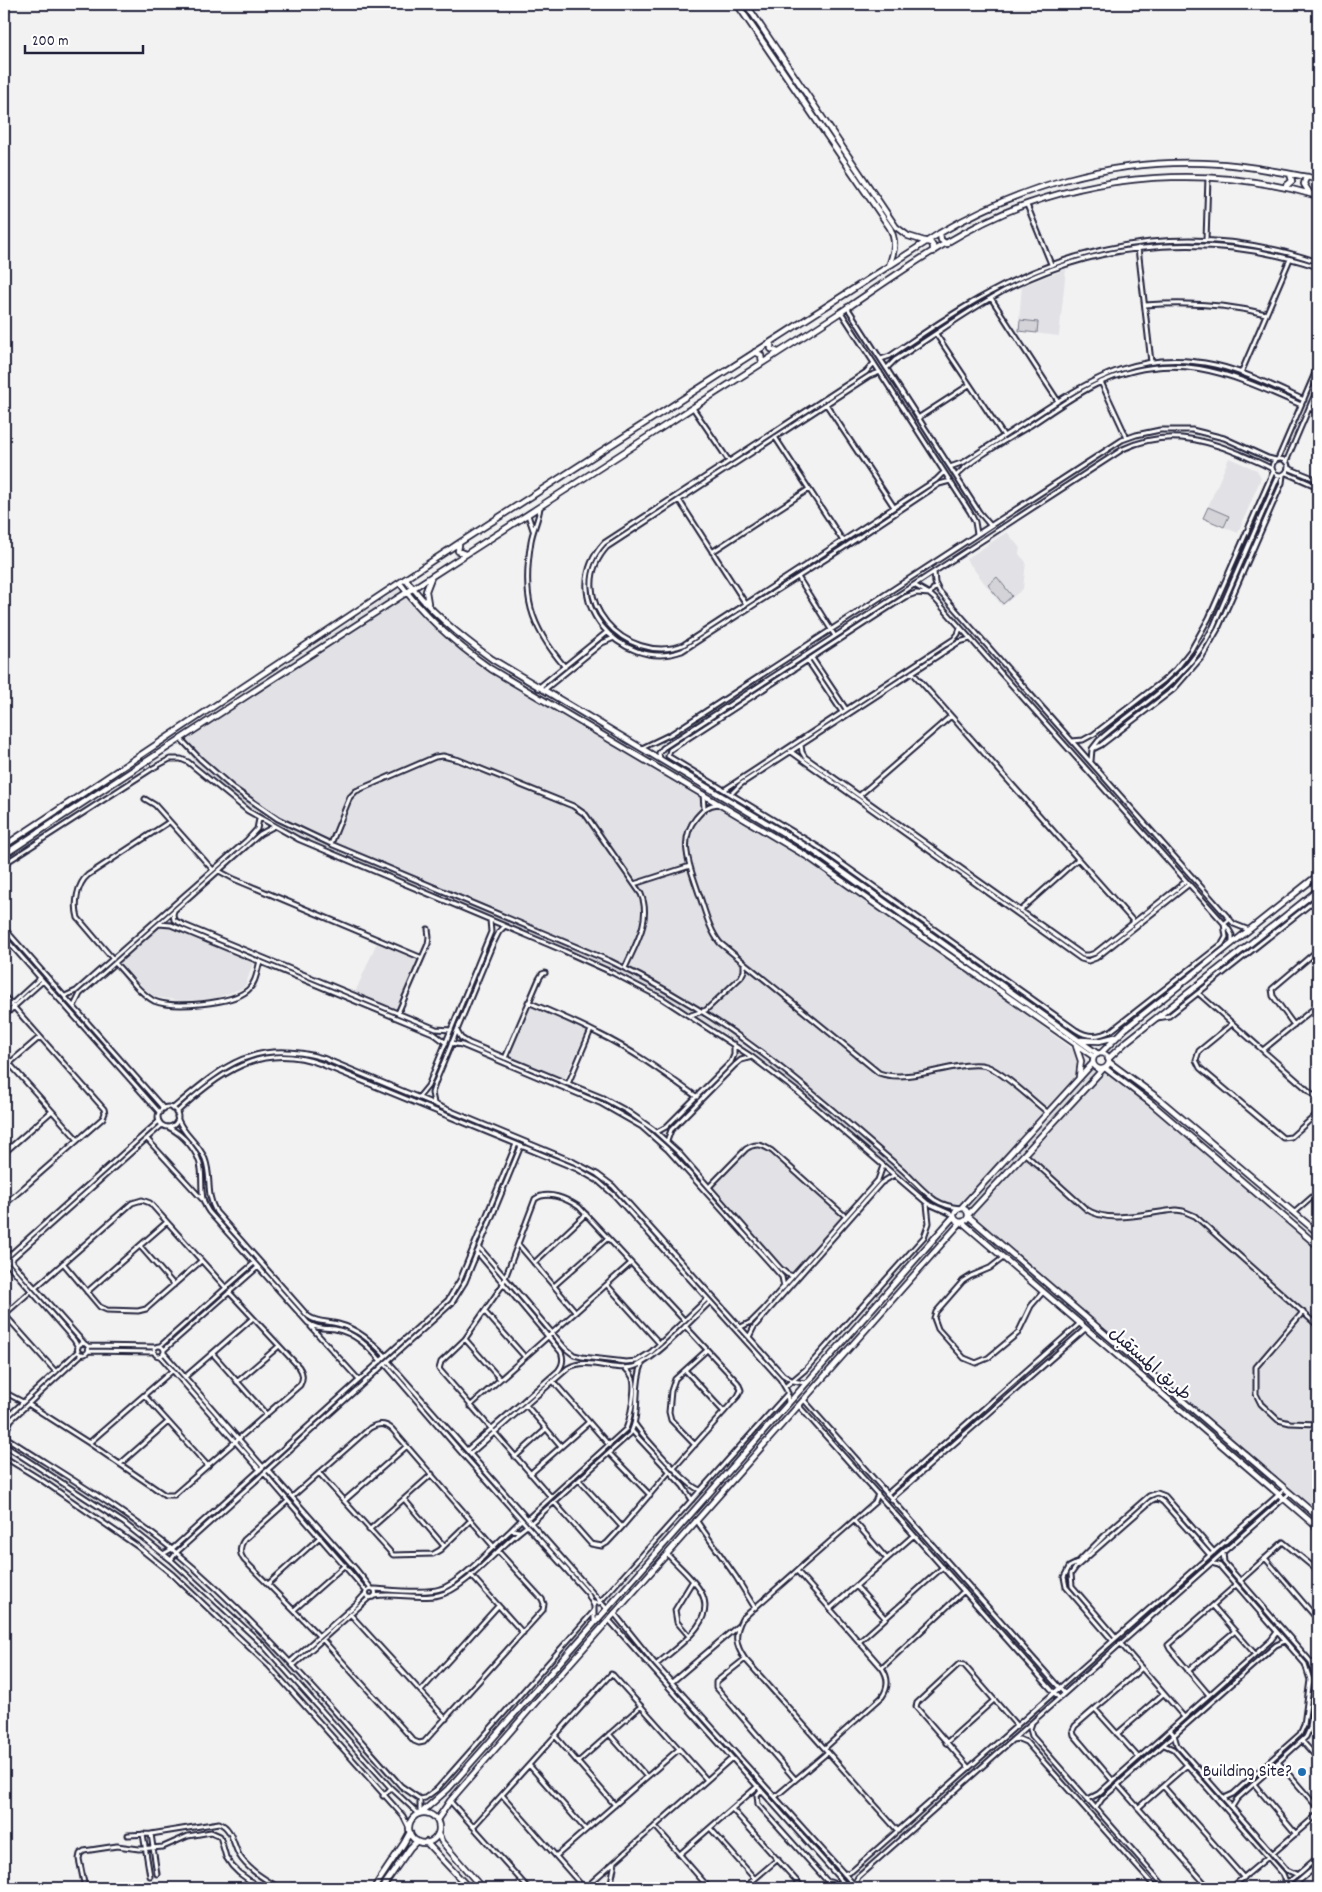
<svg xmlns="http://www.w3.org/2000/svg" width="1322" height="1892" font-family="Dekko,'Playpen Sans Arabic',sans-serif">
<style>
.built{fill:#e2e2e6}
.green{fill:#d3d3d8;stroke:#7a7a8a}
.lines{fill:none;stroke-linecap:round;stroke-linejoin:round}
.minor-casing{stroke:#22223b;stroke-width:7}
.tertiary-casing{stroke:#22223b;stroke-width:8}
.minor{stroke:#fff;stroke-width:3}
.tertiary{stroke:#fff;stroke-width:4.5}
.poi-dot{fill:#1f6fb2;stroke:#fff;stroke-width:2}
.labels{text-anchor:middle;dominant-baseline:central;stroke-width:4.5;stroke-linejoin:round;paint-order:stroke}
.street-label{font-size:18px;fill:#22223b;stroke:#fff}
.poi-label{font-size:18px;fill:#22223b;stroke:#fff;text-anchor:end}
</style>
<rect width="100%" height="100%" fill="#f2f2f3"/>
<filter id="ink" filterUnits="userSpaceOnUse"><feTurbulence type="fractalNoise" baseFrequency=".02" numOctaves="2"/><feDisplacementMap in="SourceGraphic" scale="10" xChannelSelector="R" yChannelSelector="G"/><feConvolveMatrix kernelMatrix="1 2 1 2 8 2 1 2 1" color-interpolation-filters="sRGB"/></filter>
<g filter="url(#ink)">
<path class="built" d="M1066 269 1059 336 1018 331 1022 286Z
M1229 458 1257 470 1261 478 1238 533 1203 518Z
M1007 532 1020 548 1019 554 1026 562 1023 589 1002 606 966 559Z
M405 585 427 611 460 643 486 663 810 855 1148 1105 1318 1249V1521L961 1214 932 1202 750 1049 661 995 601 964 280 827 246 806 216 781 195 761 177 737Z
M165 916 179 926 255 957 246 984 243 988 213 999 183 1001 155 997 146 990 116 959Z
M377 942 418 959 396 1015 353 997Z
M530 1006 587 1031 562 1084 508 1061Z
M752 1148 764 1149 845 1220 790 1282 708 1191 746 1152Z"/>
<path class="green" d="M1020 320 1038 322 1037 333 1019 331Z
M1208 507 1229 516 1224 527 1203 518Z
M997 577 1012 596 1003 604 988 585Z"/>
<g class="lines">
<defs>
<path id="minor" d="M1027 205 1051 264
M1206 240 1208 177
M1138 248 1151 362
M991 298 1058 401
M1145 305C1186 302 1226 304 1266 314
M847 307 979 512 990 525
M841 312 970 512 975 522 977 534
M936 334 1004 436
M881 359 890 356C922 334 955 311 989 293 1093 237 1206 223 1318 262
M874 363 866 372 604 543C555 597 620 673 682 651L843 548 939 484 950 481
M887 368 895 360C934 336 970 308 1011 287 1107 239 1217 233 1318 267
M880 372 869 376 607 547C562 597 626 666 683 645L936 480 944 472
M1241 373 1290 259
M1101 382 1127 438
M1312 403 1318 406
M826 404 894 507
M693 408 729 461
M1309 408 1318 412
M918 418 969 385
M775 437 843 541
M1272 467a8 8 0 1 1 16 0a8 8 0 1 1-16 0Z
M1278 459 1318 366
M1286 462 1318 387
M950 467 964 462C989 446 1013 430 1038 414 1096 376 1143 349 1215 365 1246 372 1275 387 1304 400
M1288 468 1318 480
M1286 473 1318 487
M956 476C971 459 1010 438 1031 425 1052 411 1073 396 1095 385 1172 347 1229 373 1301 405
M679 500 746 604
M540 507C539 519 533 529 531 541 522 596 529 625 565 667
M528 515 533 530
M712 552 809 489
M934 572 935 583 939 591 1234 924 1249 930
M798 577 835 636
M914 585 928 593 935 599 1228 928 1232 935V942
M937 588 933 589 930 594 916 593 905 597 670 750 668 756 820 848 1076 1030C1088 1038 1100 1037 1112 1030L1222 944 1226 937 1224 924 1230 919
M812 658 846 709
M808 661 842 712
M912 672 1134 922
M538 688 607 632
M544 690 602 643 614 638
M181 739 200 759 233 788 278 819 331 844 610 961C662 986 713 1016 759 1051 808 1087 853 1128 899 1167 911 1177 922 1191 935 1200 943 1205 951 1207 960 1208
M1072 741 1083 740 1094 734 1164 680 1176 669 1191 650 1209 618 1273 472
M801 745 802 752 805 757 1083 955H1089L1095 953 1185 882
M642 748 671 734 1122 440 1136 435 1160 430H1192L1224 438 1268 458 1276 460
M1093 749 1101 745 1174 689 1202 657 1218 629 1282 483 1283 475
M790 751 1081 959 1088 961 1096 958 1188 885
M660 759 659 753 663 748 1123 449C1163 430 1200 437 1240 454 1250 459 1262 463 1272 469
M1091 761 1092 749 1099 740C1143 701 1186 683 1213 627L1279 475
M724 790 954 639 958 634 960 628
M703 794 704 808
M731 794 741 784 959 642 970 639
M860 795 951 716
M145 799 155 805 213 870
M718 804C707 805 703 810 696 818 677 841 691 869 699 894 705 911 709 929 720 943L879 1073C902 1081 931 1071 955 1067 965 1065 976 1063 986 1066 1002 1071 1033 1101 1047 1112
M331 844 350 797 356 791 435 757 443 756 459 760 573 806 586 815 590 821 641 894C652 920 635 945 625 968
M4 864 153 768 170 759H181L188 762 248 811 298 839 562 950 613 973 663 999 752 1057 799 1093 927 1203 954 1215
M219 871 234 879 422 958
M634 884 690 866
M1021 910 1078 859
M174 911 173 914 174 920 184 925 436 1029 451 1030
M159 924 171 925 433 1033 446 1043
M4 928 164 1109
M4 937 160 1113
M113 959 78 918C74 904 77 884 88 875L169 822
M115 963C127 975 139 993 154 1001 173 1009 232 1004 248 990 256 983 257 971 260 961
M1198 993 1318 1099
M4 996 104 1109 105 1113 103 1118 4 1205
M65 996 76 991 247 840 257 829 259 819
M528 1002C552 1012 576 1022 599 1034 634 1051 665 1074 697 1097
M74 1006 80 994 260 834 273 827
M4 1011 40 978
M398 1013 428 944 429 937 428 929
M691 1015 706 1010 741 977 744 971V964
M4 1016 43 981
M1157 1018 1169 1016 1318 898
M1232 1024 1199 1051 1196 1060 1200 1068 1283 1138 1291 1137 1318 1113
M1294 1025 1273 996 1272 989 1318 950
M457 1031 461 1038 469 1043 603 1098 627 1111 654 1130 679 1153 781 1269 787 1274 793 1276
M451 1043 462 1045 600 1103 642 1127 667 1149 768 1261 782 1277 784 1287
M1263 1050 1318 1005
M505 1058 539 979 542 974 545 973
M9 1063 78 1140
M4 1068 40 1037
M568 1084 591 1030
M419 1097 428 1086 486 944 491 932 490 920
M434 1103 432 1093 436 1081 492 946 499 932 505 926
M158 1117a10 10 0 1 1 20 0a10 10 0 1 1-20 0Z
M172 1109C222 1067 253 1038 323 1058L574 1162 597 1174 613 1186 783 1375 793 1381 805 1383
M176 1113C218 1074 261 1041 321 1064L577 1169 598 1181 615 1196 780 1379 787 1391 788 1403
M177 1117C182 1134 199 1143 205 1159 212 1177 205 1193 216 1212L308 1316C317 1323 327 1321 338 1324 358 1329 372 1342 386 1356
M168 1127C183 1134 199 1152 201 1169 203 1185 199 1198 209 1212L308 1323C316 1329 325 1328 335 1329 355 1333 368 1346 381 1361
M657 1132 666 1127 731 1062 734 1055V1044
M147 1139 202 1199
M667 1141 671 1130 735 1065 741 1060 752 1057
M4 1153 52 1111
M1025 1154 1086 1209C1109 1225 1149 1212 1176 1210L1183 1211 1195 1216 1318 1326
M709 1187 746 1149C756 1142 763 1145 772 1151L845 1216
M1294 1213 1318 1192
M518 1244 576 1312
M140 1246 174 1285
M479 1247 565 1348 574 1355 582 1357 626 1362 637 1361 651 1352 707 1299
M4 1253 84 1343
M1003 1258 990 1268 971 1276 963 1281 936 1312 934 1318 938 1329 964 1358 976 1363 988 1358 1018 1333 1031 1306 1043 1292
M4 1260 159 1121
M6 1262 74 1340 78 1347
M63 1263 100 1307 107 1310 138 1311 146 1309 201 1261
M534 1263 586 1214
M4 1266 162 1125
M607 1285 660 1344
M554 1286 608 1238
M35 1288 132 1203 142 1200 150 1203 226 1288
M87 1292 167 1222
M485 1312 525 1357
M1303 1312 1256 1367V1394L1261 1404 1278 1420 1290 1423 1318 1424
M4 1315 31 1291
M5 1315 56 1372
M311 1327 359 1380
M739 1328 751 1322 763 1310 878 1180 883 1166
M749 1337 754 1327 881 1183 894 1175
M465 1339 500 1379
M77.5 1349a5.5 5.5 0 1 1 11 0a5.5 5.5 0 1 1-11 0Z
M88 1346 156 1347
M160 1346 254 1263
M154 1351a5 5 0 1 1 10 0a5 5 0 1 1-10 0Z
M164 1350 258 1267
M89 1351 154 1352
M164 1353 263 1467
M213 1354 266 1414
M160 1356 260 1470
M388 1361 606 1608
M385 1364 460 1451 588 1594 594 1606V1623
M685 1370 724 1412
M185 1377 253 1318
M553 1381 609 1445
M237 1382 279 1346
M786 1386 805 1370 924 1237 929 1223 927 1204
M4 1392 23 1402
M144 1395 208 1466
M804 1400 1064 1693
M28 1404 89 1443 165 1495H174L300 1385C304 1378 303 1373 299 1367L229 1292
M526 1405 561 1446
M470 1406 631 1263
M799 1406 1059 1698
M4 1420 78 1351
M635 1424C643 1436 688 1487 700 1490
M632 1431 683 1486 692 1500
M4 1436C61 1473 120 1507 173 1550 257 1620 328 1704 401 1786L420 1799 425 1798 437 1789 594 1611
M7 1437V1429L11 1420 82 1354
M89 1443 173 1370
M4 1445 124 1523 171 1560 263 1645 391 1788 419 1814
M695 1445 671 1420 669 1412 671 1391 675 1379 707 1350
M467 1450 558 1371C563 1365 564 1359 561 1352L477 1252
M609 1453 650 1495
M470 1454 568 1368C588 1356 612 1372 633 1367 652 1363 694 1317 710 1302
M4 1457 43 1481 137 1546 173 1575 269 1666 403 1816 409 1828
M515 1457 546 1429
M120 1464 168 1422
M674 1468 738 1396 741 1390 738 1383 685 1326
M268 1470 355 1568 371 1588
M264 1473 366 1591
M319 1473 393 1555 433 1554 440 1550 471 1520
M530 1474 589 1422
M579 1480 622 1527
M878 1494 875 1502 742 1619C734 1634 735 1645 745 1659L898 1831
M887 1494 1079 1324
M292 1497 370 1428C378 1423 385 1423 392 1429L494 1547
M551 1497 439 1369 441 1362 465 1339 502 1286 535 1199C548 1190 567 1199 579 1207L684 1320
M404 1499 444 1546
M891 1499 1085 1329
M288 1501 244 1540C239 1547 239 1553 244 1560L319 1636
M344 1501 407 1446
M554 1502 591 1544 602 1546 607 1543 622 1527 669 1472
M527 1519 626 1429C630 1420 636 1388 633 1379 632 1375 629 1372 626 1369
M696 1520 736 1577 755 1608
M854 1521 887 1559
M531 1523 630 1434C641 1415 633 1386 642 1365
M369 1530 432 1474
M511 1530 521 1520
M1223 1553 1224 1562 1311 1662 1316 1678 1310 1728 1306 1737 1237 1799 1232 1807
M163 1554 172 1549 448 1300 460 1280 516 1144
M1265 1558 1318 1620
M171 1560 176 1553 452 1303 465 1282 521 1146
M1211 1563 1219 1565 1305 1664 1310 1680 1304 1725 1300 1734 1233 1794 1224 1798
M797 1571 882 1668C889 1678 889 1687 882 1697L825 1748
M471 1575 523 1633
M1240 1581 1283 1542 1318 1571
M268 1584 320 1537
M856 1586 885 1618
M366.5 1593a4.5 4.5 0 1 1 9 0a4.5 4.5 0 1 1-9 0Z
M375 1589C391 1590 425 1594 440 1589 460 1584 494 1545 511 1530L519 1531
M374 1596C395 1592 418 1600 439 1595 465 1590 502 1543 527 1526
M593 1603H599L788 1393
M1213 1606 1255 1654
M830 1609 914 1535
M294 1610 345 1565
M614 1613 656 1665 857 1888
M351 1615 446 1719
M609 1620 848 1888
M689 1636 677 1622 675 1610 692 1582
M1116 1637 1072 1586 1071 1574 1076 1567 1151 1501 1157 1498 1163 1502 1210 1555
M323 1640 414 1741 419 1743 424 1742 543 1610 544 1604 542 1599 498 1551
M1112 1640 1066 1587 1064 1577 1069 1567 1077 1563 1110 1530 1149 1496 1157 1493 1165 1496 1214 1552
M859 1642 943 1567
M1120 1643 1184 1717
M745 1659 716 1682V1687L795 1779
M290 1662 355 1605 366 1593
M1311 1662 1318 1660
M656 1665C676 1647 718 1622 701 1592 693 1578 678 1566 667 1554
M293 1666 370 1597
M882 1668 964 1591
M1188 1671 1235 1631
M672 1682 738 1626
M421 1691 498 1606
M1209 1695 1170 1649 1168 1645 1236 1585
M1095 1709 1139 1758
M1032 1723 1030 1729 1032 1736 1166 1888
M1170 1730 1174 1735 1177 1745 1287 1870 1298 1875
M609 1734 647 1777
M1117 1734 1163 1694
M555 1736 615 1805
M1012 1740 1019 1739 1026 1742 1156 1888
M1302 1741 1318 1759
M946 1743 994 1700
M1164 1745 1173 1749 1283 1874 1287 1884
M578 1762 641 1706
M1278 1762 1318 1808
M529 1765 586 1830
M969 1768 916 1707 917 1703 959 1664 964 1665 1017 1726
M1113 1781 1074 1735 1073 1730 1075 1726 1142 1668
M1254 1784 1296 1834
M1118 1785 1209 1888
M1163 1786 1244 1878
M761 1790 757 1795 758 1804 827 1881 836 1884 842 1882
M502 1795 584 1888
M383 1796 391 1788
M775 1797 828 1752
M420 1799V1813
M1088 1799 1098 1794 1271 1640 1277 1632
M450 1801 528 1888
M1096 1808 1102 1799 1276 1645 1285 1641
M1138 1808 1187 1765
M732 1809 803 1888
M655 1826 709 1888
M473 1827 611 1674 613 1675 707 1780
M710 1828 755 1879
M143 1834 150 1876
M151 1834 157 1874
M128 1835 151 1834 219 1823C232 1828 233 1844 239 1855 248 1870 265 1879 279 1888
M680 1854 758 1786
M1272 1854 1318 1814
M556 1856 679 1749
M844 1874 852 1871 1285 1489
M854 1886 858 1877 1290 1493
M85 1888 79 1859 80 1854 84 1851 117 1846 139 1849 163 1847 188 1836 211 1832 220 1836 226 1857 232 1866 239 1873 260 1888
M585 1888 732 1758
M610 1888 615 1862
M744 1888 778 1859
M1231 1888 1268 1857
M1282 1888 1318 1857
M1291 1888 1318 1865"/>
<path id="tertiary" d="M737 4 890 228C897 242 894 252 889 266
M746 4 896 227 908 236 931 243 933 246V252
M1308 177 1305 180 1304 184 1309 192
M1286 186 1292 181 1290 174
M940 233 941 240 947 244
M771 342V349L778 352
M755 352 761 355 762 363
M459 545 458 551 465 554
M406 579C429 611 460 636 492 659L812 850 1098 1054
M400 583C424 617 457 645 491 669L808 857 1094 1057
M428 603 426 591 431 578
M4 846 459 543 940 233C1020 186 1110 160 1203 163 1239 164 1274 171 1308 177L1318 180
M4 855C225 708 449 566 672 421 731 383 791 345 850 306 906 268 963 227 1027 204 1120 171 1223 168 1318 196
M1081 1040 1099 1041 1115 1037
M1076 1046 1081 1061 1079 1077
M1093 1061a8 8 0 1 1 16 0a8 8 0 1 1-16 0Z
M1101 1053 1126 1028 1318 875
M1108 1059 1126 1042 1318 890
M1109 1062 1158 1098 1318 1233
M1105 1068 1152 1104 1318 1246
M954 1215a7 7 0 1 1 14 0a7 7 0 1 1-14 0Z
M961 1208 1093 1063
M968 1215 1103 1069
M968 1216 1318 1517
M962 1222 1318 1528
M421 1813 448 1789 954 1216
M409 1828a15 15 0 1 1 30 0a15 15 0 1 1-30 0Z
M437 1820 450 1801 536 1702 961 1222
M438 1834 442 1842 482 1888
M426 1842 469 1888
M374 1888 404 1843 410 1832
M382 1888 410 1848 417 1841"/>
</defs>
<use href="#minor" class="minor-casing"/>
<use href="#tertiary" class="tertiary-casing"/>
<use href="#minor" class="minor"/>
<use href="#tertiary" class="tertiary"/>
</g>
</g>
<circle class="poi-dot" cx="1302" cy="1772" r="5"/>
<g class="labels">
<g class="street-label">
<text transform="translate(1149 1365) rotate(41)">طريق المستقبل</text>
</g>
<g class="poi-label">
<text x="1292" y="1772">Building Site?</text>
</g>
</g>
<rect width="1322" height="1892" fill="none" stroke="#fff" stroke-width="20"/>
<rect x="10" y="10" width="1302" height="1872" fill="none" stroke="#22223b" stroke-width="2" filter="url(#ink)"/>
<path d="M25 45v8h118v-8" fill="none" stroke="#22223b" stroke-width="2.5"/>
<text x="32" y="45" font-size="15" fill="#22223b" stroke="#ffffff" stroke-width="4" paint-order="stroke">200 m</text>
</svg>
